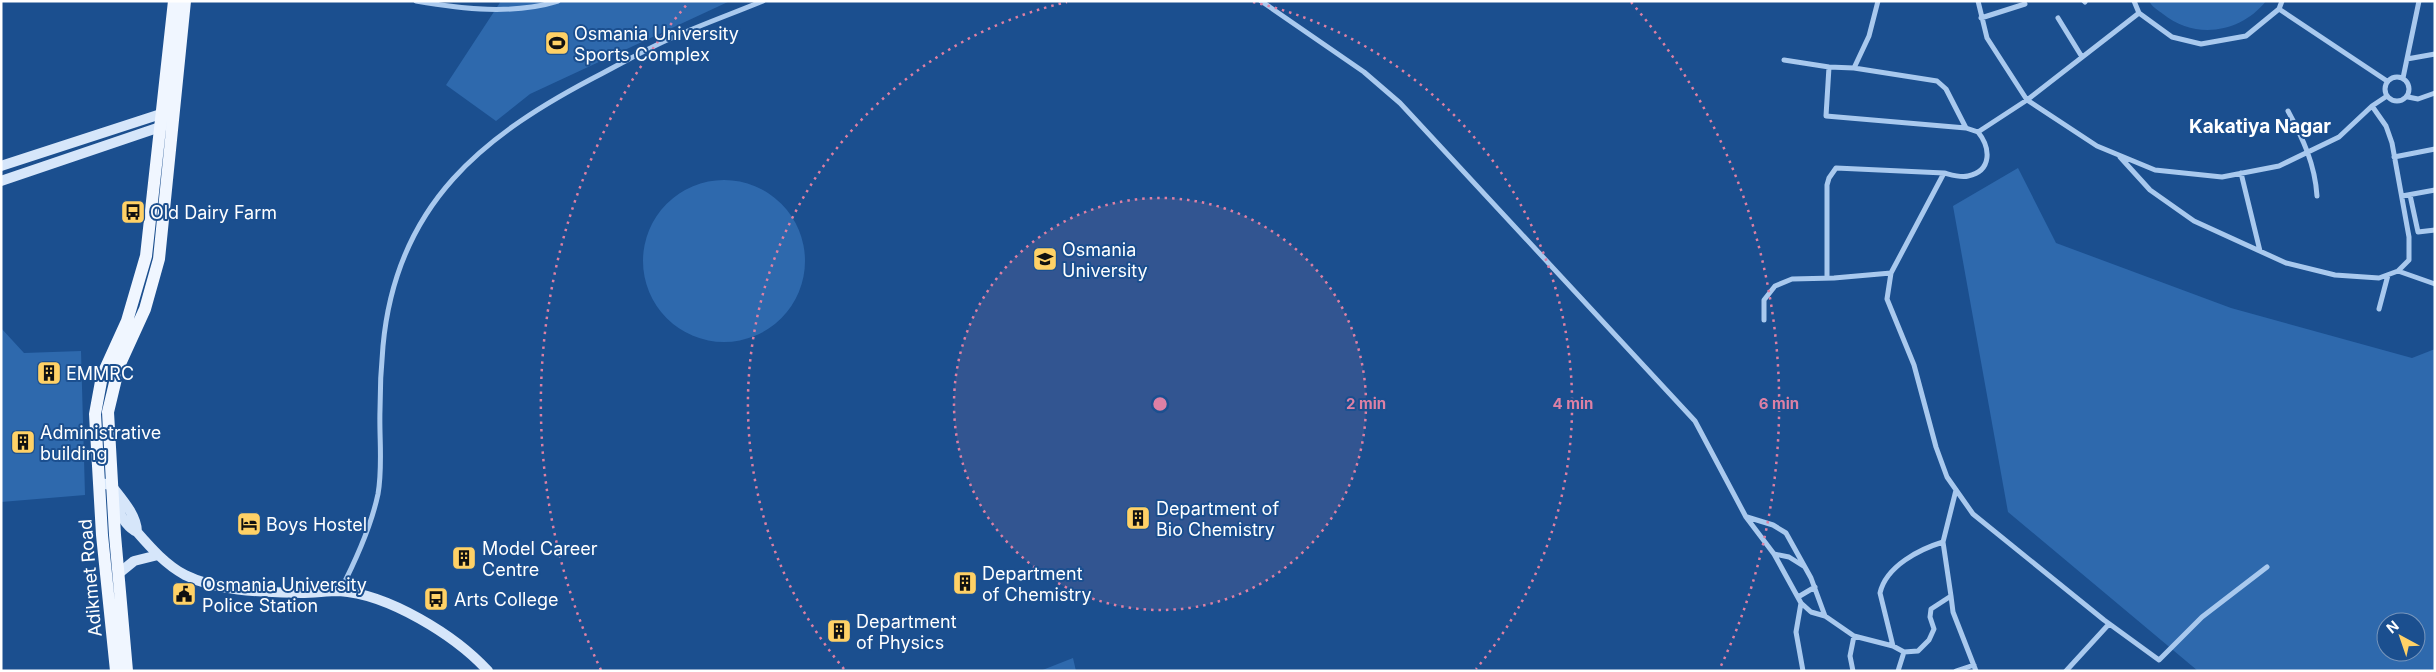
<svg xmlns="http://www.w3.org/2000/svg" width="2436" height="672" font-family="Inter,sans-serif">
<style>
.green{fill:#2e69ad;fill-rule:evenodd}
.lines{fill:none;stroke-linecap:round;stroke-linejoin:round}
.minor{stroke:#a9c9ee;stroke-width:5}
.secondary{stroke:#d6e6fa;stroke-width:10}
.primary{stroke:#f0f6ff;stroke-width:12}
.ring{fill:none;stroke:#dd80a5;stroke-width:2.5;stroke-dasharray:2.5 5}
.labels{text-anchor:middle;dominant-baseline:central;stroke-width:4;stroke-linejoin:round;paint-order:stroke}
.poi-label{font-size:18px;fill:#fff;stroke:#1b4f8f;text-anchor:start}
.street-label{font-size:18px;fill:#fff;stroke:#1b4f8f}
.neighbourhood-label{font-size:19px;font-weight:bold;fill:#fff;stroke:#1b4f8f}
.centre{fill:#dd80a5;stroke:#1b4f8f;stroke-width:2.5}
.ring-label{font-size:15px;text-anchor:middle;font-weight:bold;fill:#dd80a5;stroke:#1b4f8f;stroke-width:4;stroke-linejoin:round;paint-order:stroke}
</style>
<rect width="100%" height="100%" fill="#1b4f8f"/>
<path class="green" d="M501 1H730L530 94 496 121 446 85Z
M2149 1H2266C2241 33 2195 40 2163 14 2158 10 2152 7 2149 1Z
M2018 168 2056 243 2231 308 2412 358 2435 349V671H2198L2008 512 1953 206ZM2386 622H2416V652H2386Z
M643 261a81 81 0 1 1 162 0a81 81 0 1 1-162 0Z
M1 328 24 353 81 351 85 495 1 502Z
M1073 658 1076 671H1040Z"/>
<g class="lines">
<path class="minor" d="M416 1C462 9 513 15 558 1
M1261 1 1364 72 1400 103 1695 421 1746 517 1774 554 1801 603 1796 632 1803 671
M1978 1 1987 38 2027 100 2097 146 2155 170 2222 177 2279 166 2339 137 2372 106 2387 96
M2084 1 2085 2
M2134 1 2139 13 2172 37 2201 44 2246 36 2279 9 2282 1
M2279 9 2387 81
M2139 13 2027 100 1978 132C1991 148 1992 171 1968 176 1961 178 1952 175 1944 173L1891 273 1887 299 1914 365 1936 447 1947 477 1973 514 2104 620 2159 660 2202 617 2267 567
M1981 18 2025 4
M2058 18 2082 57
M2407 59 2435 54
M1784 60 1829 67 1854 68 1869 36 1878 1
M1829 67 1826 116 1966 128 1978 132
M1854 68 1937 81 1946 89 1966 128
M2385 89a12 12 0 1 1 24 0a12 12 0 1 1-24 0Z
M2403 78 2419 1
M2408 97 2418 99 2435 93
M2288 111C2303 139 2315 164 2317 196
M2120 157 2150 190 2194 221 2286 263 2335 275 2379 278 2398 271 2409 260V237L2392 143 2386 126 2372 106
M2394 157 2435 149
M2241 173 2260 251
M2410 195 2418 232 2435 230
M2402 196 2435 190
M2398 271 2435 284
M1827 278V185L1829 178 1836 168 1944 173
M2379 309 2388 275
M1764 320V300L1775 286 1792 279 1834 278 1891 273
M1747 517 1773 525 1786 533 1811 578 1825 616 1854 636 1893 646 1904 652 1918 651 1929 640 1934 629 1930 617 1931 609 1951 596 1953 612 1976 671
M1943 542 1951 596
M1774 554 1789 557 1805 567
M340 591C356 560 371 527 378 494 383 466 379 437 380 410 380 388 381 367 383 346 396 203 484 134 603 73 626 61 650 47 674 37 703 24 734 13 763 1
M1798 597 1815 587
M1801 603 1811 612 1825 616
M1893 646 1880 593C1886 566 1920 549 1943 542L1956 490
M1853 671 1850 656 1854 636
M1898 671 1904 652
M1956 671 1974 665
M2066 671 2109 624"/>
<path class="secondary" d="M1 166 167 112
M1 181 166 125
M100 483 111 485C121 498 137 515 137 532
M115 502C119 513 126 527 137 532 151 548 166 565 185 575 219 592 264 592 301 593 314 593 327 591 339 591 388 594 455 635 488 671
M118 574 134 561 158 555"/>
<path class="primary" d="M116 671 102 535 95 414 102 376 127 321 146 256 174 1
M127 671 115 535 108 412 119 366 145 309 159 259 185 1"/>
</g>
<circle cx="1160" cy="404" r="206" fill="#dd80a5" fill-opacity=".12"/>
<g class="ring">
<circle cx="1160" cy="404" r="206"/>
<path d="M844 669A413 413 0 0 1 1067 2M1253 2A413 413 0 0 1 1476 669"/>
<path d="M601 670A619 619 0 0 1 689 2M1631 2A619 619 0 0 1 1719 670"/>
</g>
<defs>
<symbol id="stadium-square" viewBox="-11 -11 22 22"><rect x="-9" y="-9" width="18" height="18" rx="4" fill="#ffd166" stroke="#1b4f8f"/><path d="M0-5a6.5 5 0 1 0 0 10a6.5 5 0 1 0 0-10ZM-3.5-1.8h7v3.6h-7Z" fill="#111"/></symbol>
<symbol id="bus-square" viewBox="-11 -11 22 22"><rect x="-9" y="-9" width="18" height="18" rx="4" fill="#ffd166" stroke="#1b4f8f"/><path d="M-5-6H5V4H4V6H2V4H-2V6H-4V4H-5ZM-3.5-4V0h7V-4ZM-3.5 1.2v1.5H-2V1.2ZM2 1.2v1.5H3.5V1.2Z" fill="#111"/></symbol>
<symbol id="university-square" viewBox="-11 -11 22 22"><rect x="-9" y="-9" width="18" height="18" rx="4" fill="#ffd166" stroke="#1b4f8f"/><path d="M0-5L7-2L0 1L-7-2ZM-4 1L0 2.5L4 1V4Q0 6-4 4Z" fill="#111"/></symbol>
<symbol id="building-square" viewBox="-11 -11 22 22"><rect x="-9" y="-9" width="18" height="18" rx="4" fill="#ffd166" stroke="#1b4f8f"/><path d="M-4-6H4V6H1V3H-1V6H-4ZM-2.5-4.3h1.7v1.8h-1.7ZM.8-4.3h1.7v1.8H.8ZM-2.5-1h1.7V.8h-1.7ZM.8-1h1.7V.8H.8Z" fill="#111"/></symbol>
<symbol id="hotel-square" viewBox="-11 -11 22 22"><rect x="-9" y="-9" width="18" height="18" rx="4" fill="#ffd166" stroke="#1b4f8f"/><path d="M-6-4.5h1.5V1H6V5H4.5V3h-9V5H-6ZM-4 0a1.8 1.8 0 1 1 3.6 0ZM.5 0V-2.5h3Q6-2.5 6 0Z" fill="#111"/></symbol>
<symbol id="civic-square" viewBox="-11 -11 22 22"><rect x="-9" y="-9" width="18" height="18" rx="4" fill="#ffd166" stroke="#1b4f8f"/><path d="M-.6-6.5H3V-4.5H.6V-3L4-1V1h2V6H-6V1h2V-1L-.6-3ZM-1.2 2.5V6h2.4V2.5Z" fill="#111"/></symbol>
</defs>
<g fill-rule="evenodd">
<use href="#stadium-square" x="543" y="29" width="28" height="28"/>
<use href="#bus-square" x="119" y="198" width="28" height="28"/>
<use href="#university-square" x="1031" y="245" width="28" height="28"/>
<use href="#building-square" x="35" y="359" width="28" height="28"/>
<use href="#building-square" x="9" y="428" width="28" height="28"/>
<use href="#building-square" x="1124" y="504" width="28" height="28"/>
<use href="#hotel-square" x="235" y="510" width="28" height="28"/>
<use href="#building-square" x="450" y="544" width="28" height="28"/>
<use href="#building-square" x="951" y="569" width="28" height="28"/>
<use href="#civic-square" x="170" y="580" width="28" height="28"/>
<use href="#bus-square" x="422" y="585" width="28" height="28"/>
<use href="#building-square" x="825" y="617" width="28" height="28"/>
</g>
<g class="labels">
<g class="poi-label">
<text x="574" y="33">Osmania University<tspan x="574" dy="21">Sports Complex</tspan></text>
<text x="150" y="212">Old Dairy Farm</text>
<text x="1062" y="249">Osmania<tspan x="1062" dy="21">University</tspan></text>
<text x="66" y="373">EMMRC</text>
<text x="40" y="432">Administrative<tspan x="40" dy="21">building</tspan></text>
<text x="1156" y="508">Department of<tspan x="1156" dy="21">Bio Chemistry</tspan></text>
<text x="266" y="524">Boys Hostel</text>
<text x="482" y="548">Model Career<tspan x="482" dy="21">Centre</tspan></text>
<text x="982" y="573">Department<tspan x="982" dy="21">of Chemistry</tspan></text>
<text x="202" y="584">Osmania University<tspan x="202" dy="21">Police Station</tspan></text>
<text x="454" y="599">Arts College</text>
<text x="856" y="621">Department<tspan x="856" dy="21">of Physics</tspan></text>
</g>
<g class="street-label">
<text transform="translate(90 578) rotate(-95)">Adikmet Road</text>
</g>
<g class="neighbourhood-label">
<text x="2260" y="126">Kakatiya Nagar</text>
</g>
</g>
<circle cx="1160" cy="404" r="8" class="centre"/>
<g class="ring-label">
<text x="1366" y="409">2 min</text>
<text x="1573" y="409">4 min</text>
<text x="1779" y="409">6 min</text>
</g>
<rect width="2436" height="672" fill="none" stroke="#ffffff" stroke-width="5"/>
<g transform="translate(2401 637) rotate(320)"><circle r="24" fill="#1b4f8f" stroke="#7695bc"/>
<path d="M0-4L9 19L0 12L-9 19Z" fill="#ffd166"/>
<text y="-8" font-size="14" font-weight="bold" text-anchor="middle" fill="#ffffff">N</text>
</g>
</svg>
